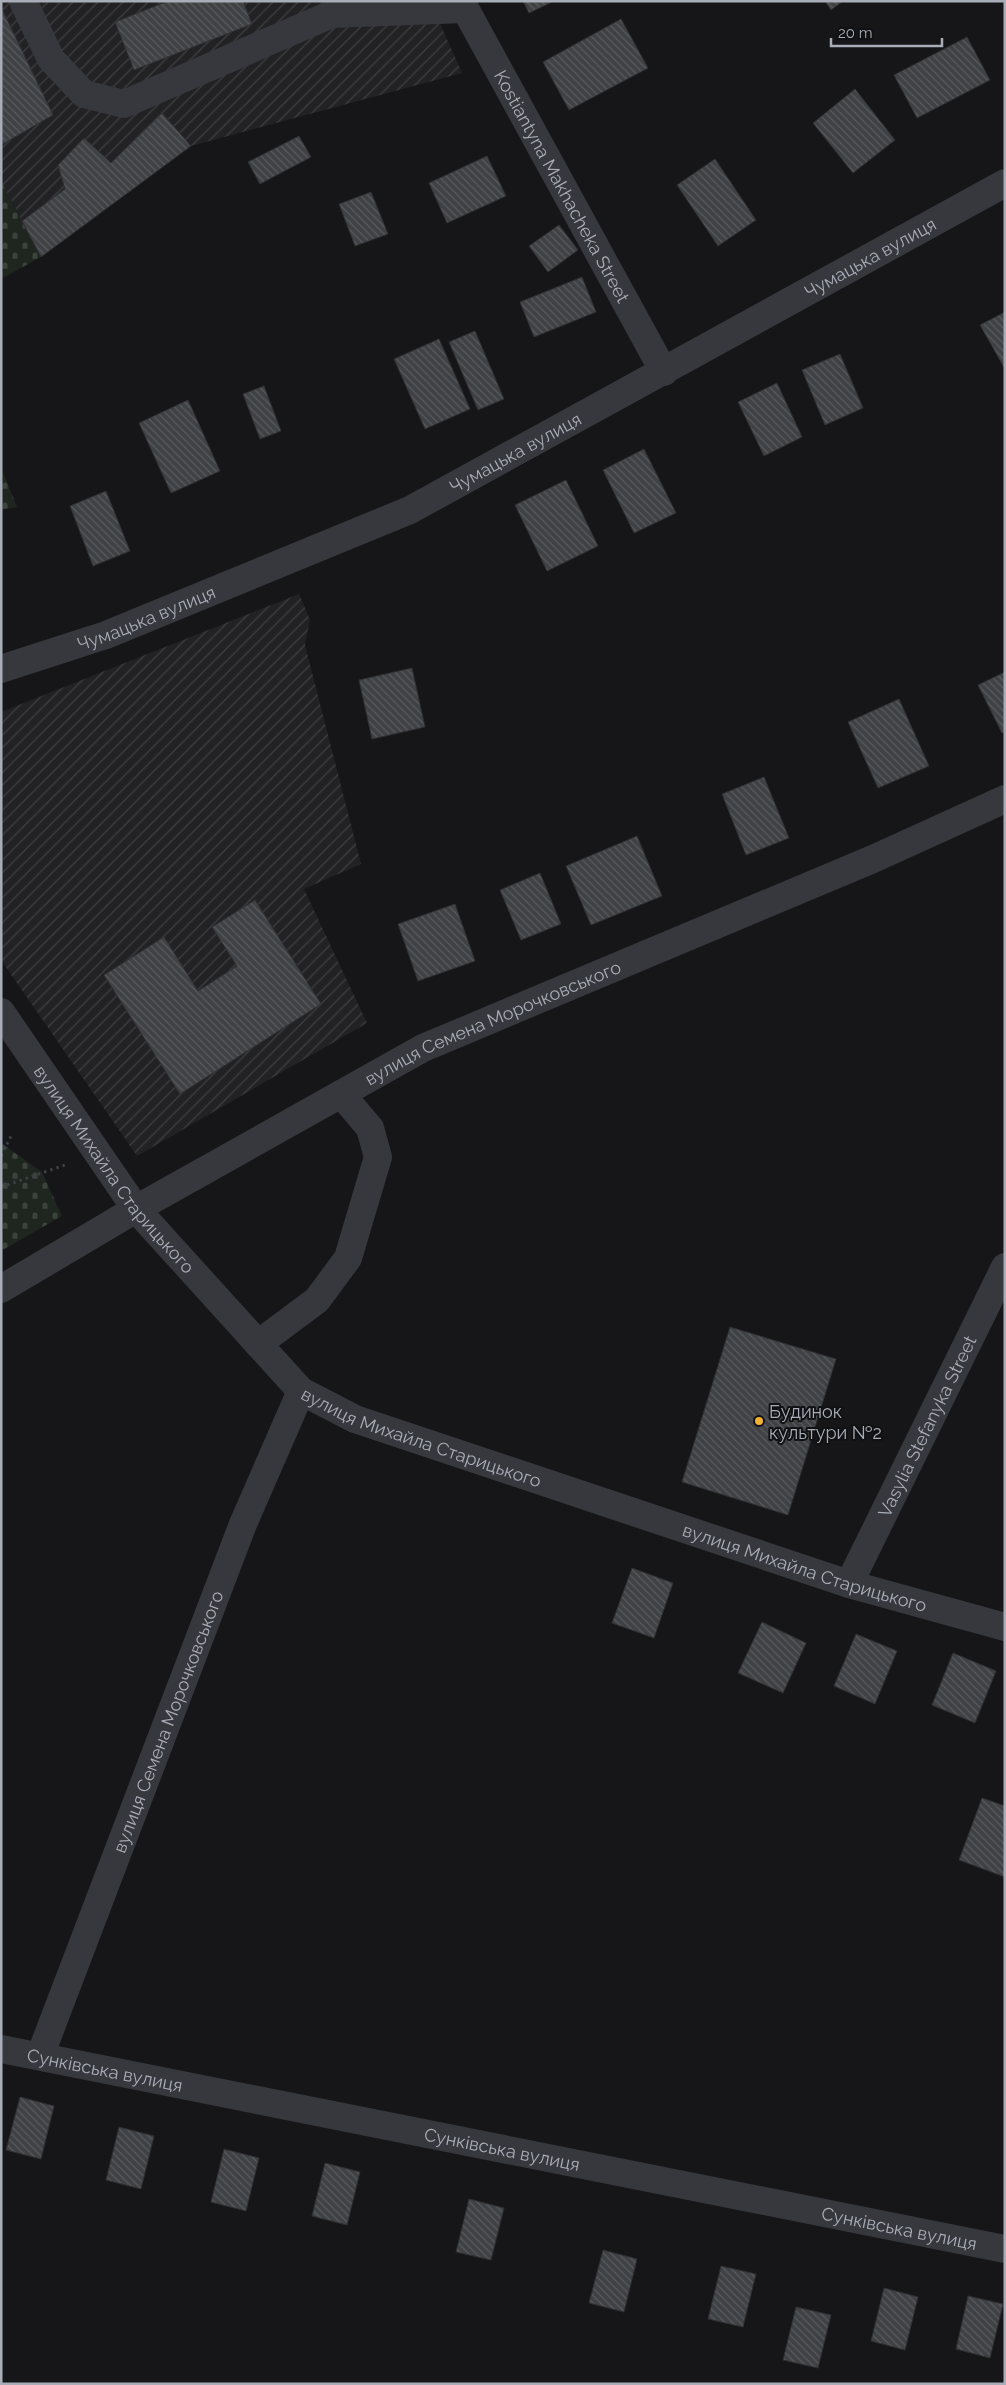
<svg xmlns="http://www.w3.org/2000/svg" width="1006" height="2385" font-family="Raleway,sans-serif">
<style>
.industrial{fill:url(#industrial-furrows)}
.cemetery{fill:url(#cemetery-stones)}
.building{fill:url(#building-back-hatch);stroke:#303034}
.lines{fill:none;stroke-linecap:round;stroke-linejoin:round}
.path{stroke:#3d3f44;stroke-width:3;stroke-dasharray:2.5 4;stroke-linecap:butt}
.minor{stroke:#37383d;stroke-width:28}
.poi-dot{fill:#f2b134;stroke:#111113;stroke-width:2}
.labels{text-anchor:middle;dominant-baseline:central;stroke-width:4;stroke-linejoin:round;paint-order:stroke}
.street-label{font-size:18px;fill:#a8adb8;stroke:#111113}
.poi-label{font-size:18px;fill:#a8adb8;stroke:#111113;text-anchor:start}
</style>
<defs>
<pattern id="industrial-furrows" width="10" height="10" patternUnits="userSpaceOnUse" patternTransform="scale(1.25)"><rect width="10" height="10" fill="#222225"/><path d="M-1 1l2-2M0 10L10 0M9 11l2-2" fill="none" stroke="#3f3f43"/></pattern>
<pattern id="cemetery-stones" width="16" height="16" patternUnits="userSpaceOnUse" patternTransform="scale(1.25)"><rect width="16" height="16" fill="#1e261f"/><path d="M2 7V4a2 2 0 0 1 4 0v3zM10 15v-3a2 2 0 0 1 4 0v3z" fill="#3c433d"/></pattern>
<pattern id="building-back-hatch" width="6" height="6" patternUnits="userSpaceOnUse" patternTransform="scale(1.25)"><rect width="6" height="6" fill="#404145"/><path d="M-1 5l2 2M0 0l6 6M5-1l2 2" fill="none" stroke="#595a5e"/></pattern>
</defs>
<rect width="100%" height="100%" fill="#161618"/>
<path class="industrial" d="M1 1H430L462 73 191 146 41 257 1 181Z
M299 594 310 620 305 645 361 864 304 889 367 1023 137 1156 1 960V712Z"/>
<path class="cemetery" d="M1 181 41 257 1 279Z
M1 467 17 507 1 510Z
M1 1143 42 1172 62 1216 1 1251Z"/>
<path class="building" d="M168 1H243L252 24 134 70 115 22Z
M523 1H554L529 13Z
M825 1H843L831 10Z
M1 7 53 115 1 145Z
M621 19 648 68 569 110 543 62Z
M967 37 990 80 917 118 894 75Z
M855 89 895 140 853 173 813 123Z
M162 113 191 146 41 257 22 221 65 189 58 165 84 138 111 163Z
M299 136 311 157 260 184 248 162Z
M487 156 506 196 447 223 429 183Z
M715 159 756 220 718 246 677 185Z
M371 192 388 234 355 246 339 204Z
M559 225 578 250 548 272 529 246Z
M582 277 596 312 534 337 520 302Z
M1005 312V369L980 325Z
M475 331 504 399 478 410 449 342Z
M439 339 470 409 425 429 394 359Z
M840 354 863 408 825 425 802 370Z
M777 383 802 437 764 456 738 402Z
M264 386 281 431 260 439 243 394Z
M188 400 220 471 171 493 139 423Z
M644 449 676 513 634 533 603 470Z
M566 480 598 546 547 571 515 505Z
M106 491 130 551 93 566 70 506Z
M412 668 425 727 372 739 359 680Z
M1005 672V732L1002 733 978 685Z
M899 699 929 766 878 788 848 722Z
M764 777 789 838 746 855 722 794Z
M637 836 662 896 591 925 566 866Z
M540 873 561 924 521 940 500 890Z
M255 900 321 1004 180 1094 104 975 164 937 198 991 237 966 212 927Z
M455 904 475 961 418 981 398 924Z
M730 1327 836 1359 788 1515 682 1482Z
M632 1568 673 1583 654 1638 612 1623Z
M762 1622 806 1643 783 1693 738 1673Z
M856 1634 897 1651 875 1704 834 1686Z
M953 1653 996 1671 975 1723 932 1705Z
M982 1798 1005 1806V1877L959 1860Z
M20 2097 54 2106 41 2159 6 2150Z
M119 2127 154 2136 141 2189 106 2180Z
M224 2149 259 2158 246 2211 211 2202Z
M325 2163 360 2172 347 2225 312 2216Z
M469 2199 504 2208 491 2260 456 2252Z
M603 2250 637 2259 624 2312 589 2303Z
M721 2266 756 2274 743 2327 708 2319Z
M884 2288 918 2297 905 2350 871 2341Z
M968 2296 1003 2304 990 2358 956 2349Z
M796 2307 831 2315 818 2368 783 2360Z"/>
<g class="lines">
<path class="path" d="M1 1156 12 1134
M1 1187 65 1165"/>
<g class="minor">
<path d="M23 1 51 59 84 94 124 104 332 14 464 9"/>
<path id="s1" d="M461 1 664 372"/>
<path id="s2" d="M1 669 106 635 410 510 1005 183"/>
<path id="s3" d="M1 1012 136 1209 301 1391 355 1419 849 1584 1005 1627"/>
<path id="s4" d="M1 1289 136 1209 423 1048 873 859 1005 799"/>
<path d="M258 1344 317 1300 348 1258 378 1157 370 1128 341 1094"/>
<path id="s5" d="M849 1584 1005 1267"/>
<path id="s6" d="M1 2049 1005 2249"/>
<path id="s7" d="M40 2056 243 1524 301 1391"/>
</g>
</g>
<circle class="poi-dot" cx="759" cy="1421" r="5"/>
<g class="labels">
<g class="street-label">
<text stroke="none"><textPath href="#s1" startOffset="211">Kostiantyna Makhacheka Street</textPath></text>
<text stroke="none"><textPath href="#s2" startOffset="964">Чумацька вулиця</textPath></text>
<text stroke="none"><textPath href="#s2" startOffset="559">Чумацька вулиця</textPath></text>
<text stroke="none"><textPath href="#s2" startOffset="154">Чумацька вулиця</textPath></text>
<text stroke="none"><textPath href="#s4" startOffset="560">вулиця Семена Морочковського</textPath></text>
<text stroke="none"><textPath href="#s3" startOffset="194">вулиця Михайла Старицького</textPath></text>
<text stroke="none"><textPath href="#s5" startOffset="176">Vasylia Stefanyka Street</textPath></text>
<text stroke="none"><textPath href="#s3" startOffset="614">вулиця Михайла Старицького</textPath></text>
<text stroke="none"><textPath href="#s3" startOffset="1019">вулиця Михайла Старицького</textPath></text>
<text stroke="none"><textPath href="#s7" startOffset="358">вулиця Семена Морочковського</textPath></text>
<text stroke="none"><textPath href="#s6" startOffset="106">Сунківська вулиця</textPath></text>
<text stroke="none"><textPath href="#s6" startOffset="511">Сунківська вулиця</textPath></text>
<text stroke="none"><textPath href="#s6" startOffset="916">Сунківська вулиця</textPath></text>
</g>
<g class="poi-label">
<text x="769" y="1411">Будинок<tspan x="769" dy="21">культури №2</tspan></text>
</g>
</g>
<rect width="1006" height="2385" fill="none" stroke="#a8adb8" stroke-width="5"/>
<path d="M831 38v8h111v-8" fill="none" stroke="#a8adb8" stroke-width="2.5"/>
<text x="838" y="38" font-size="15" fill="#a8adb8" stroke="#111113" stroke-width="4" paint-order="stroke">20 m</text>
</svg>
